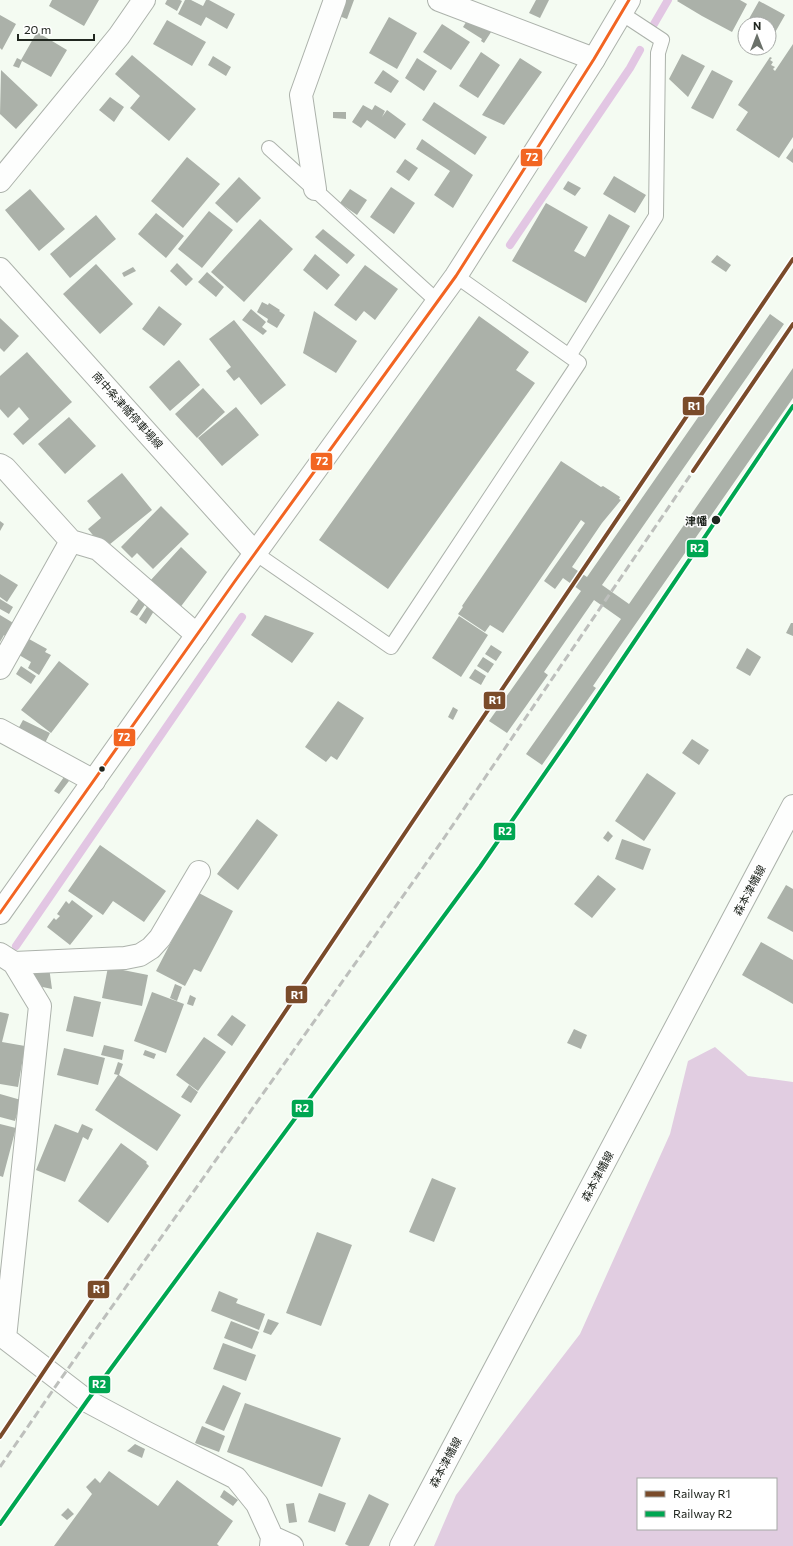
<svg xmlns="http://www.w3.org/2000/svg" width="793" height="1546" font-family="Commissioner,'Noto Sans JP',sans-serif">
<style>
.forest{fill:#e1cde1;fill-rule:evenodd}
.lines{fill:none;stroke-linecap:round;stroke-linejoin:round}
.stream{stroke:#e2c6e3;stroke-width:8}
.building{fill:#abb1a9}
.lane-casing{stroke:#acb2ab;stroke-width:16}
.street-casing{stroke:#acb2ab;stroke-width:24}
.secondary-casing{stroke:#acb2ab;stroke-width:24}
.primary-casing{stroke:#acb2ab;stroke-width:24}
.lane{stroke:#fdfefd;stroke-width:14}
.street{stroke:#fdfefd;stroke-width:22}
.secondary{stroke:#fdfefd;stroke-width:22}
.primary{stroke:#fdfefd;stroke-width:22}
.rail{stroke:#bdbfbc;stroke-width:3;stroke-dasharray:8 4;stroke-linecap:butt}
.bus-1-casing{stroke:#fff;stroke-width:6}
.bus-1{stroke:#f26522;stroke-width:3}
.rail-1-casing{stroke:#fff;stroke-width:7}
.rail-2-casing{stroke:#fff;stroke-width:7}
.rail-1{stroke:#7a4b2a;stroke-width:4}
.rail-2{stroke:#00a651;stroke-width:4}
.stop-dot{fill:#212720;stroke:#fff;stroke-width:1.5}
.labels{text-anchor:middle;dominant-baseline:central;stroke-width:3;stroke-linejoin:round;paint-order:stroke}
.street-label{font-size:11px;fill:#212720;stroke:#fff}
.stop-label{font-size:11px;font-weight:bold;fill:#212720;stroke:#fff;text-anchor:end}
.line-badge{stroke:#fff;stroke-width:1.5}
.badge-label{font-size:11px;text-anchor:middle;font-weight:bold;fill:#fff}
</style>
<rect width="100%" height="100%" fill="#f4fbf2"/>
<path class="forest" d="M715 1047 748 1076 793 1082V1546H434L456 1495 580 1334 670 1134 688 1061ZM638 1479H776V1529H638Z"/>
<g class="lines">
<path class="stream" d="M654 24 668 0
M510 245 630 68 640 50
M16 946 242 617"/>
</g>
<path class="building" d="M52 0H99L84 26 49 6Z
M167 0H180L182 1 177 11 165 4Z
M185 0H191L203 6 206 0H209L235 14 227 29 206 17 201 26 178 14Z
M336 0H354L347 19 331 13Z
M536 0H549L540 18 529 13Z
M678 0H740L747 4 732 32 702 16 677 1Z
M759 1 785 15 769 43V24H746Z
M0 15 16 24 2 50 0 48Z
M389 17 417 33 397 69 369 53Z
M468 19 493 29 484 43 481 41 482 39 463 27Z
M167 20 206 42 192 66 153 44Z
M442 24 470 42 451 70 423 52Z
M37 32 67 50 51 77 22 61 19 68 13 66 17 58 21 60Z
M793 44V137L779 158 736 130 748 112 738 105 770 57 772 58 770 60 773 62 771 65 775 67 773 69 775 71Z
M481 52 500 65 478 98 459 86Z
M682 54 705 66 688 97 669 79Z
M132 55 196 109 169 141 130 108 140 96 115 74Z
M213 56 231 67 226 76 208 65Z
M417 58 437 71 424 91 405 78Z
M520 58 542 72 504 125 482 115Z
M1 70 38 105 16 129 0 114Z
M383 70 399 81 391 93 374 83Z
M712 70 733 81 713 119 691 108Z
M110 97 124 107 114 122 99 110Z
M434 102 487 137 475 155 422 120Z
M363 105 372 110 375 105 385 111 382 117 387 110 406 124 395 139 367 120 361 128 352 122Z
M333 112H346V119L333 118Z
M422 139 473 175 453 208 434 195 450 171 416 149Z
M793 148V163L786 158Z
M187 157 220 184 183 228 151 201Z
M405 159 418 168 409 181 396 172Z
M614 176 646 195 635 213 603 194Z
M239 177 261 198 237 223 215 203Z
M568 181 581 188 575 196 563 189Z
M391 187 415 203 394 234 370 217Z
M30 189 65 229 39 251 5 210Z
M350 189 367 200 357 215 340 203Z
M546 203 588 227 574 251 585 257 609 214 630 226 586 303 512 261Z
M209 211 233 230 202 268 178 249Z
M156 213 184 236 166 258 138 234Z
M96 215 116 239 70 278 50 254Z
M260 219 293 249 244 302 211 272Z
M323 229 355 255 347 264 315 237Z
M315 254 340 275 327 290 303 270Z
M717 255 731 265 726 272 711 262Z
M177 263 193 279 186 286 170 271Z
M96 264 133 304 100 334 63 294Z
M365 265 398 289 375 320 364 311 356 321 334 305Z
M133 267 136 271 124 277 122 273Z
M207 272 224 287 216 297 198 282Z
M262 302 268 305 269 303 280 310 279 311 285 315 277 328 267 322 268 319 257 312Z
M159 306 182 324 164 346 142 329Z
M251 309 266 322 262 327 267 331 263 335 242 320Z
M314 311 357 341 336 373 303 353Z
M770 314 784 324 602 585 629 604 793 368V398L623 642 593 686 596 688 542 765 526 754 621 619 594 600 544 672 548 675 507 733 489 721 581 591 563 578 555 589 544 581 585 523 581 520 503 633 490 625 485 632 458 614 463 607 462 606 561 461 601 487 603 486 620 497 619 499 621 500 602 523 572 567 587 577Z
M479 316 529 352 516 370 535 383 388 589 319 540Z
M0 318 19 336 4 352 0 348Z
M234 320 286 385 261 405 239 377 234 381 226 371 231 367 209 339Z
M27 352 72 402 23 445 13 434 29 419 19 407 8 418 0 409V376Z
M179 360 200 385 170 411 149 387 176 362Z
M203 388 225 412 197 438 175 414Z
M236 407 259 435 222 466 198 438Z
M69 417 96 446 65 474 38 444Z
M122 473 152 510 104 549 88 529 101 518 87 501Z
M161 506 189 534 153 569 137 553 132 558 121 547Z
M0 521 4 524 0 531Z
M181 547 207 572 179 609 150 581Z
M0 574 18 585 7 602 0 597Z
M142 594 149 599 137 616 130 612Z
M0 599 13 607 9 614 0 609Z
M150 602 157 606 146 624 139 619Z
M0 615 15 624 7 638 4 635 0 642Z
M265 615 314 633 292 663 251 635Z
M459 616 488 635 461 677 432 658Z
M791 623H793V636L786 633Z
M29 639 47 649 45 652 51 655 39 675 28 668 31 662 19 655Z
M491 645 502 652 496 661 485 654Z
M747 648 761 657 750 676 736 668Z
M483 657 494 664 488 673 477 666Z
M59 661 89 684 51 733 21 710Z
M21 666 36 676 31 684 16 674Z
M475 669 486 676 481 685 469 678Z
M338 701 364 718 337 760 331 756 326 762 305 747Z
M453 707 458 710 453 720 448 717Z
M23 720 50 733 44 745 17 731Z
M692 739 709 750 699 765 682 753Z
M647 773 676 793 644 841 615 821Z
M64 777 69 781 59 794 54 791Z
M257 819 278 835 238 890 217 874Z
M608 831 613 836 608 842 603 838Z
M622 839 651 849 643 870 615 859Z
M100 845 166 891 144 922 113 901 103 915 68 891Z
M598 875 616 889 592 918 574 904Z
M786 885 793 889V932L767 918Z
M197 892 233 911 201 972 194 969 185 986 156 971Z
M72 900 93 916 70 945 47 927 54 918 56 920 60 916 57 914 66 901 69 904Z
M761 942 793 960V1004L742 975Z
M49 967 52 989 38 986 28 970Z
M108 967 148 975 142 1006 102 998Z
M175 984 182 987 177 1001 170 998Z
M152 992 184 1004 166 1053 134 1041Z
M190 995 196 998 193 1006 187 1004Z
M74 996 101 1002 93 1037 66 1031Z
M0 1012 9 1014 2 1042 25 1046 18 1087 0 1084Z
M232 1015 246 1025 232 1046 217 1035Z
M574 1029 587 1035 581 1049 567 1043Z
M204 1037 226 1052 198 1091 176 1075Z
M104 1045 124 1050 122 1060 101 1055Z
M64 1048 105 1058 98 1085 57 1075Z
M145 1050 156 1054 154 1059 143 1055Z
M118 1062 123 1064 119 1075 181 1115 157 1151 95 1110 118 1075 114 1074Z
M189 1085 198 1092 191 1103 181 1097Z
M0 1094 21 1100 15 1121 0 1117Z
M0 1124 16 1128 3 1177 0 1176Z
M55 1124 78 1133 82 1124 93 1129 88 1140 83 1137 65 1182 36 1170Z
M121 1143 147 1162 146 1163 149 1166 108 1223 78 1201Z
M432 1178 456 1188 434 1242 409 1232Z
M317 1232 352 1245 321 1326 286 1313Z
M219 1291 238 1299 236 1303 265 1314 259 1330 211 1311Z
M268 1319 279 1323 271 1335 263 1332Z
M231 1321 259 1332 252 1349 224 1338Z
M223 1343 256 1355 246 1381 213 1369Z
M223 1385 241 1393 224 1431 205 1423Z
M245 1403 341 1438 322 1487 227 1452Z
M202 1426 225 1436 219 1452 195 1443Z
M135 1444 145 1449 142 1458 127 1451Z
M109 1471 158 1506 177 1480 233 1521 217 1544 219 1546H54L92 1494 86 1487 95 1478 100 1483Z
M224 1490 238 1500 233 1506 220 1497Z
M319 1493 346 1503 335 1532 308 1522Z
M369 1494 389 1504 369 1546H349L345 1544Z
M294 1503 297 1522 289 1523 286 1504Z
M68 1508 74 1514 67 1520 61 1515Z"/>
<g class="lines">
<defs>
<path id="lane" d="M269 148 437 301
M569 356 656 216 658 53 662 40 621 13
M255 553 391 647 579 363 456 276"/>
<path id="street" d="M439 0 594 59
M315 189 301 95 335 0
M0 465 5 468 71 541 98 549 197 635
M0 668 71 541
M0 730 94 781
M0 954 14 963 40 1006 5 1338 87 1401 147 1433 236 1478 257 1504 272 1537 271 1546
M14 963 125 958 140 955 151 948 160 938 199 872
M272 1537 292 1546"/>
<path id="secondary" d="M0 181 119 36 144 0
M0 269 255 553
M401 1546 793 806"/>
<path id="primary" d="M0 913 235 581 456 276 594 59 629 0"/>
</defs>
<use href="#lane" class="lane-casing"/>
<use href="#street" class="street-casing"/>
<use href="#secondary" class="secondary-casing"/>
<use href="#primary" class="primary-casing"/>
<use href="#lane" class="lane"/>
<use href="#street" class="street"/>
<use href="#secondary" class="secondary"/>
<use href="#primary" class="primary"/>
<path class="rail" d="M0 1467 60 1380 442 841 793 324
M0 1524 87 1401 480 867 568 740 793 406"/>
<defs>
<path id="bus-1" d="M0 913 235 581 456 276 594 59 629 0"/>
</defs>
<use href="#bus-1" class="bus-1-casing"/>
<use href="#bus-1" class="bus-1"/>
<defs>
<path id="rail-1" d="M693 471 793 324
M0 1437 413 821 793 259"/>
<path id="rail-2" d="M0 1524 87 1401 480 867 568 740 793 406"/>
</defs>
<use href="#rail-1" class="rail-1-casing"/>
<use href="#rail-2" class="rail-2-casing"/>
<use href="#rail-1" class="rail-1"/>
<use href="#rail-2" class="rail-2"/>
</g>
<g class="stop-dot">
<circle cx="716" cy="520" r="5"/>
<circle cx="102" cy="769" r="3.5"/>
</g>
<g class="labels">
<g class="street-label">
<text transform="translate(128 410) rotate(48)">南中条津幡停車場線</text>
<text transform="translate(749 890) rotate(-62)">森本津幡線</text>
<text transform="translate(597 1176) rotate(-62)">森本津幡線</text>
<text transform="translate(445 1462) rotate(-62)">森本津幡線</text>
</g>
<g class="stop-label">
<text x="707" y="520">津幡</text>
</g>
</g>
<g class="line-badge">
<rect x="520" y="148" width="23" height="19" rx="4" fill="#f26522"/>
<rect x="682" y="396" width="23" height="20" rx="4" fill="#7a4b2a"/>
<rect x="310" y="452" width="23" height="19" rx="4" fill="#f26522"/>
<rect x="686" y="539" width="23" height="19" rx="4" fill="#00a651"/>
<rect x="483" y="691" width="23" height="19" rx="4" fill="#7a4b2a"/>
<rect x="113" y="728" width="23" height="19" rx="4" fill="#f26522"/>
<rect x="493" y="822" width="23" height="19" rx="4" fill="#00a651"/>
<rect x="285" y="985" width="23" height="19" rx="4" fill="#7a4b2a"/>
<rect x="291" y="1099" width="23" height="19" rx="4" fill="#00a651"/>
<rect x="87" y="1280" width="23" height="19" rx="4" fill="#7a4b2a"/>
<rect x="88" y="1375" width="23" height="19" rx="4" fill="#00a651"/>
</g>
<g class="badge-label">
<text x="532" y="161">72</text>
<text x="694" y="410">R1</text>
<text x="322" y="465">72</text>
<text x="697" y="552">R2</text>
<text x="495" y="704">R1</text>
<text x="124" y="741">72</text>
<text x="505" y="835">R2</text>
<text x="297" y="999">R1</text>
<text x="302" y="1112">R2</text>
<text x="99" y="1293">R1</text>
<text x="99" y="1388">R2</text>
</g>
<rect x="637" y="1478" width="140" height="52" fill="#ffffff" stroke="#a6a9a6"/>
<rect x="645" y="1491" width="20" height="6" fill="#7a4b2a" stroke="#a6a9a6"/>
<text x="673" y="1498" font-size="12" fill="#212720">Railway R1</text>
<rect x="645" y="1511" width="20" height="6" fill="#00a651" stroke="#a6a9a6"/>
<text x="673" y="1518" font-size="12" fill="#212720">Railway R2</text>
<g transform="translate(757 36)"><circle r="19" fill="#ffffff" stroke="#a6a9a6"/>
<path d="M0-3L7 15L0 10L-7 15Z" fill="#6b716a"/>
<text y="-6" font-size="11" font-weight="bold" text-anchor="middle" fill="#212720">N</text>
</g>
<path d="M18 34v6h76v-6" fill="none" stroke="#212720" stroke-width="2"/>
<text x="24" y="34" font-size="12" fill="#212720" stroke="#ffffff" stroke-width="3" paint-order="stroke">20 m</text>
</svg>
